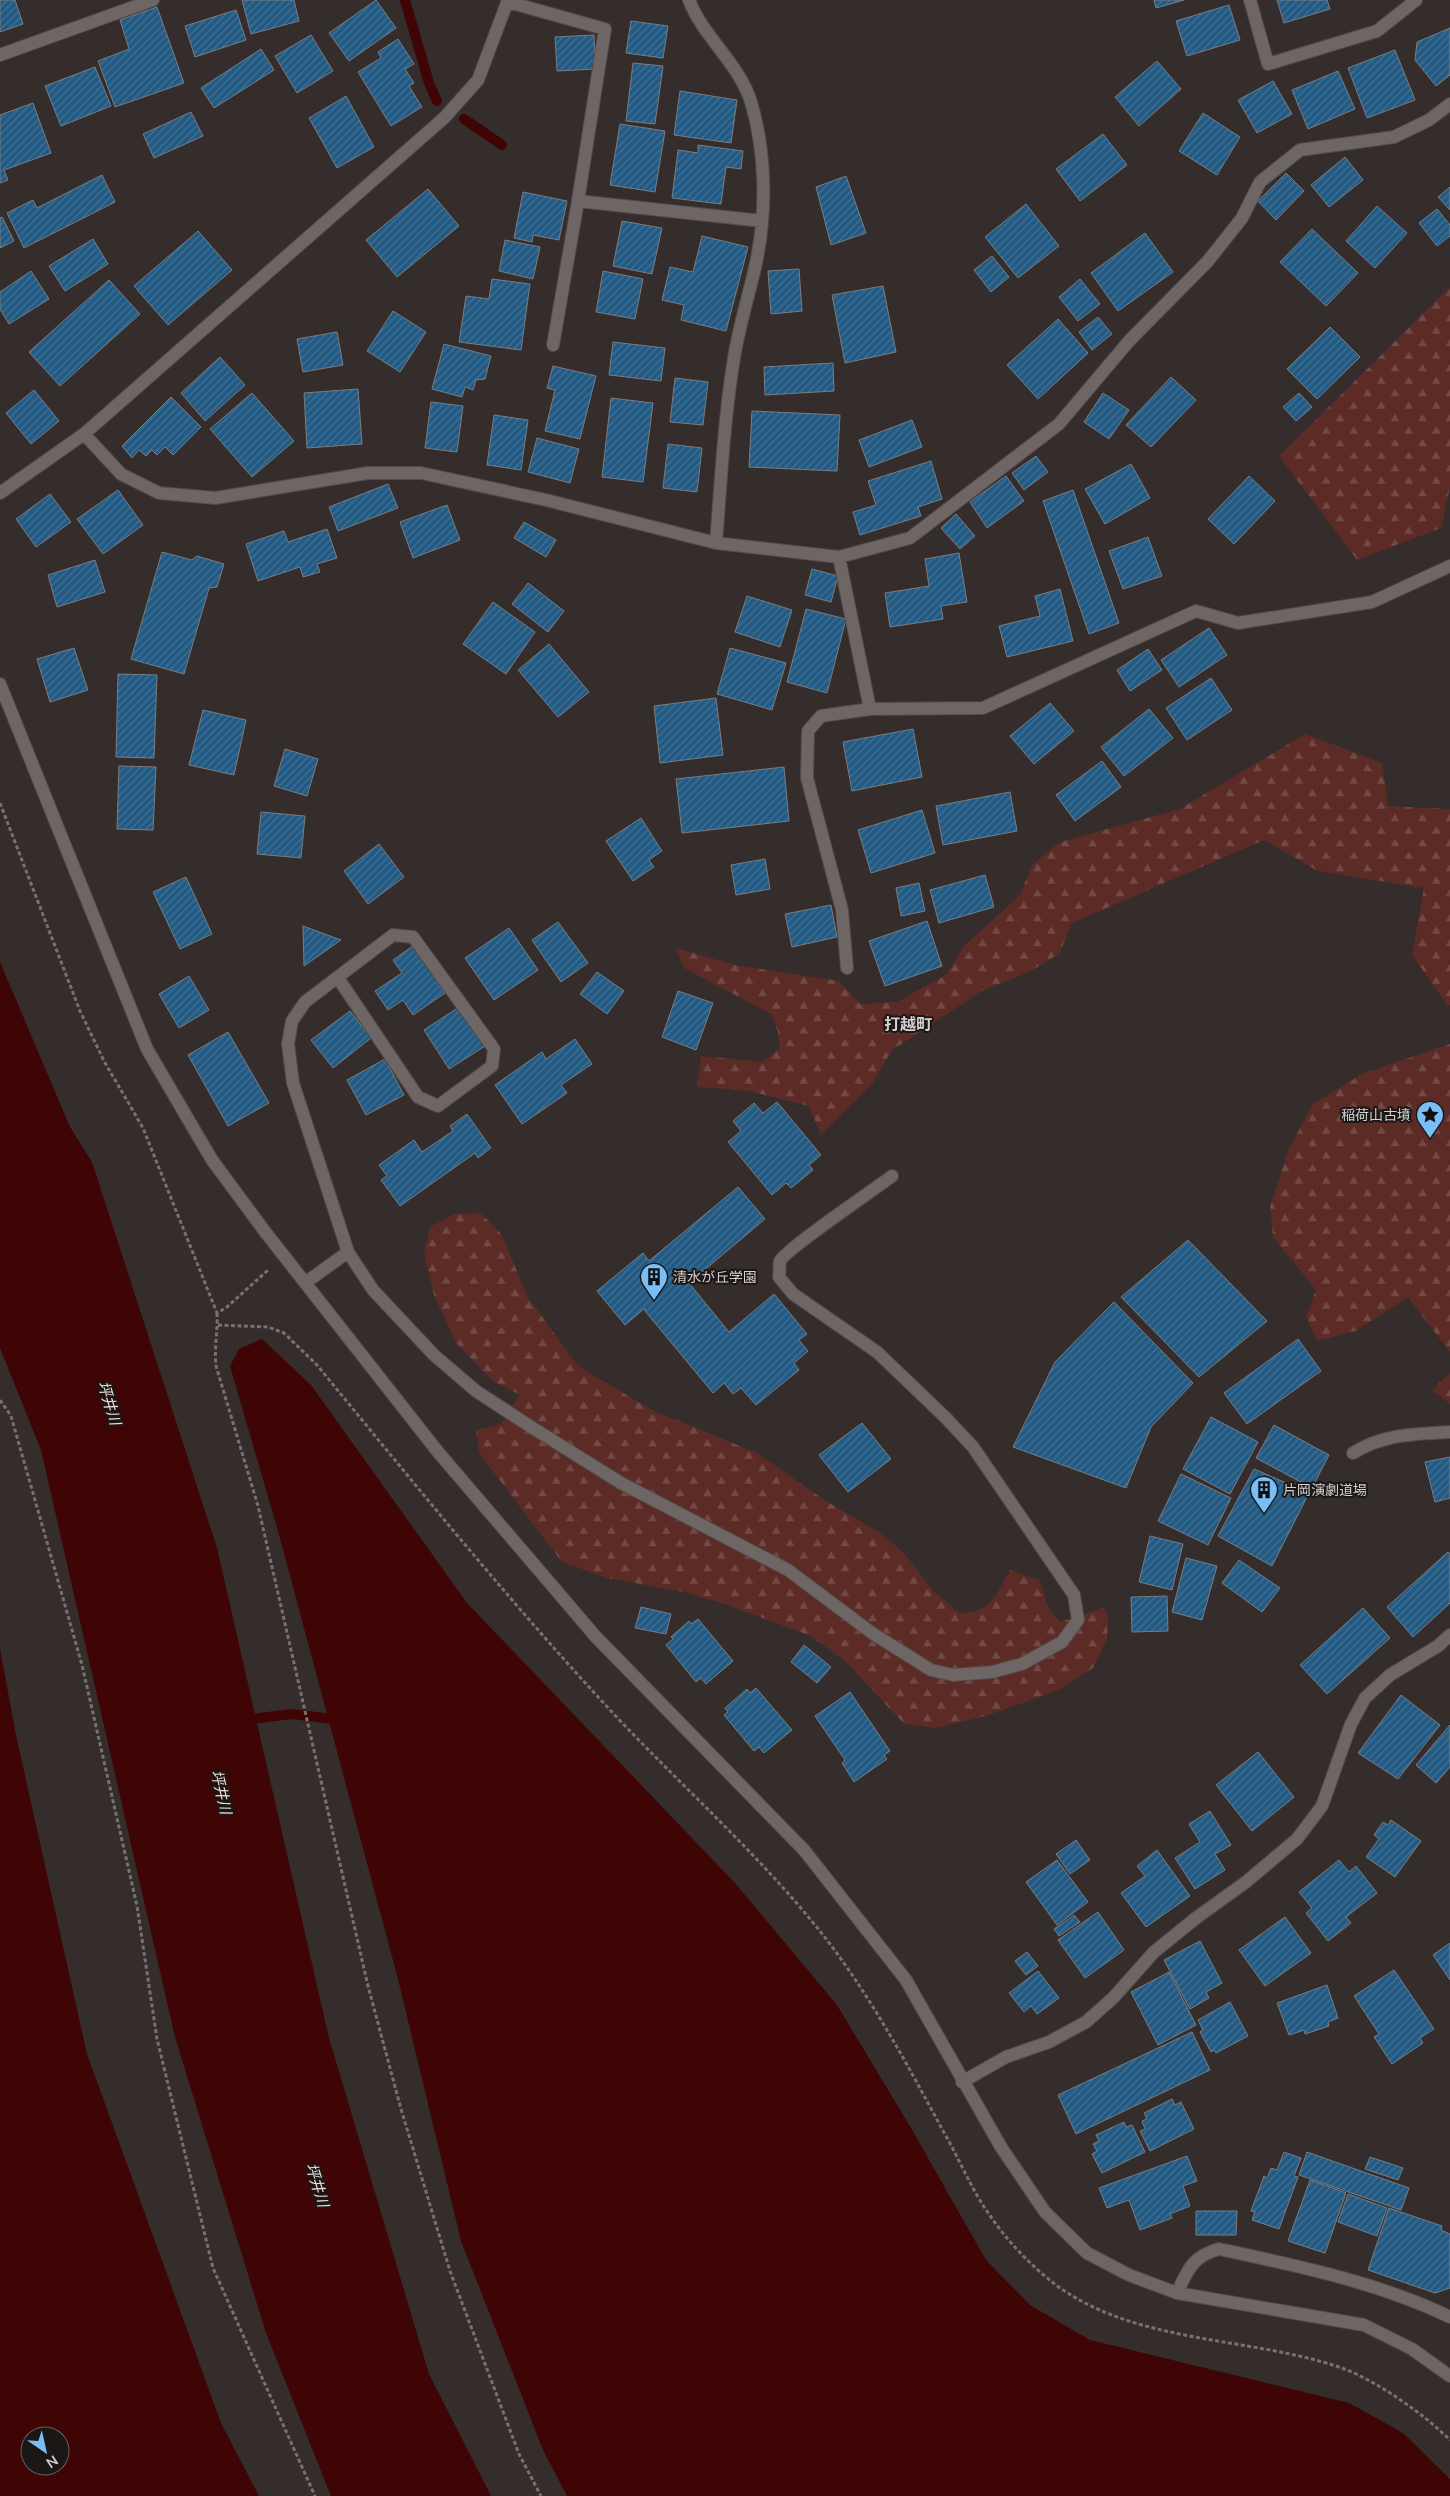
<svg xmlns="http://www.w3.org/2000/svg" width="1450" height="2496" font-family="'Nunito Sans','Noto Sans JP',sans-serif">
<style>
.forest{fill:url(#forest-firs)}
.water{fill:#3f0504;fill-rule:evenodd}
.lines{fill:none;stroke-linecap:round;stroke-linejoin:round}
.stream{stroke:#3f0504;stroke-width:10}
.building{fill:url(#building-hatch);stroke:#787e83}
.minor-casing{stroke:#504a49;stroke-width:14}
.path{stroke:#777170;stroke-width:3;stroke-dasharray:4 2.5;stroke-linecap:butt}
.minor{stroke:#6e6665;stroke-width:12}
.labels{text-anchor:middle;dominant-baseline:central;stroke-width:4;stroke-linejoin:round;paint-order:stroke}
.poi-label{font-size:14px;fill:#d4d0cf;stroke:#1a1716;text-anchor:start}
.water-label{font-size:15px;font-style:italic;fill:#f1ddd9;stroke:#1a1716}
.quarter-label{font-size:16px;font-weight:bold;fill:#d4d0cf;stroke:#1a1716}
</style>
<defs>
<pattern id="forest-firs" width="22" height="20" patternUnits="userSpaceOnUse" patternTransform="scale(1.25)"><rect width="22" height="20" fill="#5c2b26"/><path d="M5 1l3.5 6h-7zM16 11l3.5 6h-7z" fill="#724944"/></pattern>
<pattern id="building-hatch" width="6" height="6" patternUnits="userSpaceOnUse" patternTransform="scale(1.25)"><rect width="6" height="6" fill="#235a83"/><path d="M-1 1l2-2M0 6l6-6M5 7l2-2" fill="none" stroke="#427194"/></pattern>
</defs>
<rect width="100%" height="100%" fill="#342d2c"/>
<path class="forest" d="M1450 287V487L1441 528 1357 560 1279 456Z
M1305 734 1382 763 1388 806 1450 809V1005H1447L1412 955 1424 888 1318 871 1264 840 1072 923 1059 954 1029 972 982 991 892 1050 872 1084 821 1135 809 1106 749 1091 697 1087 701 1056 763 1062 780 1048 778 1032 771 1014 684 968 676 948 735 965 839 981 860 1004 897 1002 946 975 964 946 1020 895 1032 865 1060 842 1180 809Z
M1450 1044V1352L1408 1297 1356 1331 1317 1341 1306 1317 1316 1290 1273 1237 1270 1207 1289 1148 1313 1104 1364 1073Z
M481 1213 502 1235 527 1296 578 1366 652 1410 757 1453 826 1501 882 1534 905 1554 933 1591 959 1613C992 1612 995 1596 1010 1570L1040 1580 1048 1608 1060 1622 1103 1608 1108 1614 1107 1639 1093 1668 1056 1691 986 1716 935 1728 904 1724 845 1661 811 1636 722 1603 684 1592 607 1578 562 1562 479 1453 476 1430 501 1424 520 1395 493 1381 456 1343 434 1295 424 1253 430 1227 455 1214Z
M1450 1373V1404L1432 1390Z"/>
<path class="water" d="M0 962 70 1127 92 1162 217 1548 329 2038 429 2374 491 2496H331L266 2333 175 2037 41 1450 0 1348Z
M262 1339 311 1385 467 1603 735 1883 837 2005 911 2128 986 2260 1030 2305 1090 2340 1349 2403 1403 2433 1450 2479V2496H567L543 2450 461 2241 398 1979 278 1531 230 1366 239 1349Z
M0 1649 16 1735 87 2054 221 2423 259 2496H0ZM30 2436H60V2466H30Z"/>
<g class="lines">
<path class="stream" d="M405 0 429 83 437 101
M464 119 502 145
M245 1720 291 1714 342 1720"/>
</g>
<path class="building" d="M0 0H15L23 24 0 32Z
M242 0H294L299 21 251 34Z
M376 0 396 28 349 61 329 33Z
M1154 0H1184L1156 8Z
M1277 0H1327L1330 9 1284 23Z
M1229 5 1240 40 1187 56 1176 21Z
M157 7 184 83 115 107 98 61 129 49 120 20Z
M236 10 246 40 195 57 185 26Z
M631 21 668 26 663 58 626 53Z
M1450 28V75L1436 86 1415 60 1417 42Z
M311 35 333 71 297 93 275 56Z
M594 35 595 69 557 71 555 37Z
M398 39 414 64 405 69 414 83 409 86 422 107 391 126 358 72 381 58 378 52Z
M261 49 274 70 214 108 201 88Z
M1395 50 1415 100 1367 118 1348 68Z
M1157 61 1181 89 1139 126 1115 97Z
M633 63 663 66 655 124 626 121Z
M95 67 111 106 61 126 45 86Z
M1338 71 1355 109 1308 129 1292 90Z
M1273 81 1292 114 1257 133 1238 100Z
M680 91 737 100 731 143 674 135Z
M346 96 374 147 337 168 309 118Z
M33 103 51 153 4 170 8 180 0 183V115Z
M191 112 203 136 154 158 143 134Z
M1203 113 1240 137 1217 175 1179 151Z
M620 124 665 131 655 192 610 185Z
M1103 134 1127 165 1080 201 1056 169Z
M698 145 743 151 741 169 726 167 721 204 672 198 678 150 698 153Z
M1345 157 1363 180 1329 207 1311 185Z
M1286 173 1304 191 1276 220 1258 201Z
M102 175 115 202 24 248 7 213 33 200 37 208Z
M846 176 866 233 831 245 816 187Z
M1450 187V210L1438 197Z
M428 189 459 226 397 277 366 240Z
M523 192 567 201 559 240 533 235 532 242 514 238Z
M1026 204 1059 246 1018 278 985 237Z
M1377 206 1407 233 1375 268 1346 241Z
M1437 209 1450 225V236L1437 246 1419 223Z
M2 217 14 241 0 248V218Z
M622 221 662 228 652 274 613 266Z
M1312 229 1358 273 1326 306 1280 262Z
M198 231 232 270 168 325 134 286Z
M1145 233 1173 272 1118 311 1091 273Z
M702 236 748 247 726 331 681 320 684 305 662 300 670 267 693 272Z
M93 239 108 264 65 291 49 266Z
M505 240 540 247 533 279 499 271Z
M992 256 1009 277 991 292 974 270Z
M799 269 802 311 771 314 768 271Z
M31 271 49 299 9 324 0 309V292Z
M603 271 643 279 635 319 596 312Z
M492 279 530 284 521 350 459 342 466 296 489 299Z
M1080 279 1100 304 1078 321 1059 297Z
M109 280 140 314 60 386 29 352Z
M883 286 896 352 845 363 832 295Z
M393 311 426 332 400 372 367 351Z
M1098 317 1112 334 1092 350 1079 332Z
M1058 319 1088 353 1038 399 1007 365Z
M1330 327 1360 357 1317 399 1287 369Z
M337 332 343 365 303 372 297 339Z
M613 342 665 348 661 381 609 375Z
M444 344 491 356 485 379 476 380 473 390 465 387 462 397 432 389Z
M220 357 245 385 205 421 181 393Z
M833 363 834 391 765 395 764 367Z
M553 366 596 376 580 439 545 431 555 390 547 388Z
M1171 377 1196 400 1151 447 1126 425Z
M675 378 708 382 703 425 670 422Z
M358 389 362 444 307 448 304 393Z
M34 390 59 421 31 444 6 413Z
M252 393 294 441 252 477 210 429Z
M1103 393 1129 410 1109 439 1084 422Z
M1299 393 1312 407 1296 421 1283 407Z
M171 397 201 427 173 455 165 447 157 455 152 450 146 456 139 450 132 458 122 446Z
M611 398 653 403 643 482 602 477Z
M431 402 463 406 457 452 425 448Z
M752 411 840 415 837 471 749 467Z
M494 415 528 420 521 470 487 465Z
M912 420 922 447 869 467 859 440Z
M537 438 579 449 570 483 528 472Z
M668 444 702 448 697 492 663 488Z
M1036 456 1048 472 1024 490 1012 473Z
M931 461 942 499 918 507 921 516 860 535 853 512 876 505 868 481Z
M1131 464 1150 498 1105 524 1085 489Z
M1006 476 1024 501 987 528 970 502Z
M1249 476 1275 501 1234 544 1208 519Z
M388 484 398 508 338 531 329 507Z
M118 490 143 525 103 554 77 519Z
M1073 490 1119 623 1089 634 1043 501Z
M50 494 71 522 36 547 16 519Z
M447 505 460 540 413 558 400 522Z
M956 514 975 536 960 549 941 528Z
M524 522 556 540 546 557 514 538Z
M327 529 337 558 317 564 320 572 303 577 300 567 258 581 246 544 284 531 288 542Z
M1148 537 1162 576 1123 589 1109 551Z
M162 552 192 560 197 556 224 564 217 587 209 588 184 674 131 659Z
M959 553 967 602 941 606 943 619 890 627 885 593 929 586 925 559Z
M95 560 105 592 57 607 48 575Z
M812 569 838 576 831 602 805 595Z
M528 583 564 611 548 632 512 604Z
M1060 589 1073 641 1007 657 999 626 1040 616 1035 596Z
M747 596 792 610 780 647 735 632Z
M493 602 535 632 506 674 463 644Z
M806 609 846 619 827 693 787 682Z
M1209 628 1227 655 1179 687 1161 660Z
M549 644 589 692 558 717 518 670Z
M74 648 88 690 50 702 37 659Z
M730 648 786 663 772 710 717 694Z
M1148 649 1162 670 1130 691 1117 670Z
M118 674 157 675 154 758 116 757Z
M1211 678 1232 710 1187 740 1166 708Z
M716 698 723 755 660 763 654 706Z
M1050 703 1074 731 1034 764 1010 736Z
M1149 709 1173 738 1124 776 1101 747Z
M203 710 246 720 234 775 189 765Z
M913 729 922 777 852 791 843 742Z
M285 749 318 759 307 796 274 786Z
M1102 761 1121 787 1075 821 1056 795Z
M119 766 156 767 153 830 117 829Z
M784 767 789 821 682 833 676 779Z
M1010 792 1017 831 943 845 936 806Z
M922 810 935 853 871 873 858 830Z
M261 812 305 816 301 858 257 854Z
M641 818 662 851 649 860 654 867 633 881 606 841Z
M379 844 404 877 368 904 344 871Z
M765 859 770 889 736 895 731 865Z
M985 875 994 907 939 923 930 890Z
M186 877 212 934 180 949 153 892Z
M919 883 925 911 901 916 896 888Z
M831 905 837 937 792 947 785 914Z
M927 921 942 966 885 986 869 941Z
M558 922 588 963 561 982 532 940Z
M303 926 341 940 304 966Z
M509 928 538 970 494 1000 465 958Z
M413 946 445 993 413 1015 403 1000 388 1010 375 991 402 973 393 960Z
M597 972 624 991 607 1014 580 994Z
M189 976 209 1010 179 1028 159 994Z
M678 991 713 1003 696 1050 662 1037Z
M459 1007 485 1046 449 1069 424 1030Z
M350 1011 371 1038 333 1068 311 1040Z
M228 1032 269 1103 228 1126 188 1055Z
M575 1039 592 1064 561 1085 567 1093 522 1124 495 1085 542 1052 546 1059Z
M385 1059 404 1095 366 1115 347 1080Z
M777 1102 821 1155 809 1165 813 1170 791 1188 786 1183 772 1195 728 1142 741 1131 733 1121 754 1103 763 1113Z
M467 1114 491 1148 478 1158 475 1153 400 1206 381 1180 387 1176 379 1165 414 1140 422 1152 453 1131 450 1126Z
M738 1187 765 1219 689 1283 729 1332 774 1294 807 1334 799 1340 808 1351 794 1363 799 1370 756 1405 741 1388 733 1394 724 1383 713 1393 645 1311V1308L625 1325 597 1291 643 1253 649 1261Z
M1188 1240 1267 1321 1199 1377 1121 1297Z
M1114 1302 1193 1383 1151 1427 1126 1488 1013 1447 1055 1362Z
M1298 1339 1321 1371 1247 1424 1224 1393Z
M1211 1417 1258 1442 1230 1494 1183 1469Z
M862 1423 891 1459 848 1492 819 1455Z
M1274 1425 1329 1455 1312 1488 1256 1458Z
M1450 1457V1498L1435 1502 1425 1462Z
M1254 1469 1309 1493 1272 1566 1218 1536Z
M1181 1474 1231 1498 1208 1545 1158 1521Z
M1150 1536 1183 1544 1172 1590 1139 1582Z
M1448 1552 1450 1554V1603L1413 1637 1387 1607Z
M1186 1558 1217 1566 1202 1620 1172 1612Z
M1239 1560 1280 1588 1262 1612 1222 1583Z
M1167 1596 1168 1631 1132 1632 1131 1597Z
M641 1607 671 1614 666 1634 635 1628Z
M1363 1608 1390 1638 1327 1694 1300 1665Z
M698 1619 733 1661 706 1684 701 1678 696 1682 666 1645 673 1639 671 1637 689 1621 691 1624Z
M804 1645 831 1667 817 1683 791 1662Z
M756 1688 792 1730 764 1753 759 1747 754 1751 724 1715 728 1712 725 1708 747 1689 750 1693Z
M850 1692 890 1751 884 1755 887 1759 854 1782 842 1763 845 1760 815 1716Z
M1401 1695 1440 1725 1398 1779 1358 1753Z
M1450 1725V1767L1436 1783 1416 1765Z
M1258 1752 1294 1797 1252 1831 1216 1785Z
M1210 1811 1231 1845 1215 1854 1225 1870 1195 1889 1175 1858 1200 1842 1189 1824Z
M1391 1820 1421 1841 1395 1877 1366 1857 1379 1839 1374 1835 1383 1822 1388 1825Z
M1076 1840 1090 1860 1070 1874 1056 1854Z
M1157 1850 1190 1896 1146 1927 1121 1893 1145 1876 1137 1866Z
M1057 1860 1088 1902 1057 1925 1026 1882Z
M1339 1860 1349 1872 1356 1866 1377 1893 1346 1917 1351 1923 1328 1941 1306 1913 1312 1908 1299 1892Z
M1098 1912 1124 1950 1085 1978 1058 1940Z
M1074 1915 1080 1922 1059 1936 1054 1929Z
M1285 1917 1311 1953 1265 1986 1239 1950Z
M1200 1941 1222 1983 1206 1992 1209 1998 1190 2009 1164 1960Z
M1450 1943V1980L1433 1955Z
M1027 1952 1038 1966 1026 1975 1015 1961Z
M1394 1970 1434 2029 1420 2038 1423 2043 1392 2064 1374 2037 1379 2034 1354 1996Z
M1038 1971 1059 1998 1037 2014 1031 2006 1024 2012 1009 1993Z
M1169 1972 1196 2025 1158 2045 1131 1992Z
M1327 1985 1338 2018 1328 2022 1329 2026 1305 2034 1304 2030 1289 2035 1277 2003Z
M1230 2002 1248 2036 1216 2053 1214 2050 1211 2052 1200 2032 1203 2030 1198 2020Z
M1192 2032 1210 2070 1076 2134 1058 2095Z
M1172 2099 1175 2105 1181 2102 1194 2129 1150 2151 1140 2131 1145 2129 1142 2121 1147 2119 1144 2113Z
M1124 2122 1126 2127 1132 2125 1145 2152 1102 2173 1092 2154 1097 2151 1093 2144 1099 2141 1096 2135Z
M1284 2152 1301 2158 1294 2176 1298 2177 1279 2229 1252 2220 1255 2212 1251 2211 1264 2176 1267 2178 1271 2168 1277 2170Z
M1307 2152 1409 2188 1401 2210 1299 2175Z
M1187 2156 1197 2181 1183 2186 1190 2206 1170 2214 1172 2218 1140 2230 1129 2200 1107 2208 1099 2188Z
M1370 2157 1403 2168 1398 2180 1365 2169Z
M1310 2180 1346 2193 1325 2253 1288 2241Z
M1348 2194 1387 2208 1377 2236 1338 2222Z
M1389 2208 1442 2226 1441 2230 1450 2234V2288L1435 2293 1368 2270Z
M1196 2211H1237L1236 2235H1196Z"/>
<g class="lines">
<defs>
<path id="minor" d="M689 0C703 37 739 63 751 102 766 153 767 211 756 263 749 295 739 326 734 358 724 419 721 481 716 543
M1250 0 1268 64 1377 31 1416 0
M508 2 605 29 578 201 762 221
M0 55 153 0
M553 345 578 201
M84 434 121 474 159 493 215 498 368 473H421L546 500 716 543 839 557 910 538 1059 424 1129 341 1208 261 1242 218 1260 182 1300 150 1394 137 1429 120 1450 104
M0 493 84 434 444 118 478 80 508 0
M839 557 870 709 983 708 1196 611 1238 623 1372 602 1450 566
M0 684 147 1049 212 1160 266 1233 438 1452 596 1637 804 1850 906 1980 1001 2147 1045 2212 1087 2253 1129 2275 1177 2293 1364 2325 1412 2349 1450 2376
M847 968 842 910 807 778 808 731 821 716 870 709
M338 978 418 1097 438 1106 492 1066 494 1049 413 937 393 935 305 1002 292 1021 288 1044 293 1083 348 1252 373 1290 434 1355 476 1391 528 1425 621 1483 788 1570 872 1633 931 1670 953 1675 992 1672 1022 1664 1062 1642 1078 1620 1074 1595 973 1447 946 1418 877 1352 793 1294 779 1277C780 1272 779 1265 780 1261 786 1249 875 1189 892 1176
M305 1283 348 1252
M1353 1453C1383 1434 1415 1434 1450 1432
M962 2082 1006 2057 1049 2042 1086 2022 1113 1998 1154 1952 1196 1918 1246 1882 1297 1839 1322 1806 1351 1724 1365 1698 1390 1675 1438 1646 1450 1635
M1177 2293C1188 2269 1193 2256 1219 2249 1298 2266 1377 2282 1450 2317"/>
</defs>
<use href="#minor" class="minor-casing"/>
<path class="path" d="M0 803 80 1011 104 1061 143 1128 217 1313 227 1307 268 1270
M217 1313C218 1331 214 1347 216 1366L258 1506 368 1986 401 2109 450 2271 519 2454 541 2496
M218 1325 268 1327 284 1333 317 1365C413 1482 508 1600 611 1711 682 1787 759 1854 823 1935 870 1995 906 2062 942 2129 958 2156 971 2189 989 2214 1006 2240 1031 2266 1056 2285 1138 2345 1249 2336 1342 2368 1377 2381 1424 2414 1450 2440
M0 1400 11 1416 82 1665 137 1906 157 2039 213 2268 315 2496"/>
<use href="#minor" class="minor"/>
</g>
<defs>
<symbol id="sight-pin" viewBox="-11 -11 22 30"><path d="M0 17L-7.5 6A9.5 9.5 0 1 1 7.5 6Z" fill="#78bff8" stroke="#1a1716"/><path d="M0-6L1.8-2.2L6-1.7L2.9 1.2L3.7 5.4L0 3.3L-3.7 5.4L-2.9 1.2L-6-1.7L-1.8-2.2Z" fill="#111"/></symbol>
<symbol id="building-pin" viewBox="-11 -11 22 30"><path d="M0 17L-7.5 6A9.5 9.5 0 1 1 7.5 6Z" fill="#78bff8" stroke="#1a1716"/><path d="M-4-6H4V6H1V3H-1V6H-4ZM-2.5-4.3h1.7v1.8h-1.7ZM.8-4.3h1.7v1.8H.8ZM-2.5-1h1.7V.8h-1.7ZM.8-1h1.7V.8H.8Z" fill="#111"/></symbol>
</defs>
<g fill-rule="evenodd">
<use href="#sight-pin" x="1414" y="1099" width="32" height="43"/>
<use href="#building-pin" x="638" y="1261" width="32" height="43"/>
<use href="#building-pin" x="1248" y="1474" width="32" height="43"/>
</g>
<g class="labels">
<g class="poi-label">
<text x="1411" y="1115" text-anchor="end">稲荷山古墳</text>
<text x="673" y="1277">清水が丘学園</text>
<text x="1283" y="1490">片岡演劇道場</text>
</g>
<g class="water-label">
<text transform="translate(109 1403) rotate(73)">坪井川</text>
<text transform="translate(221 1792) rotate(77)">坪井川</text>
<text transform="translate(317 2185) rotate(73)">坪井川</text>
</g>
<g class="quarter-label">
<text x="908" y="1025">打越町</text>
</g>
</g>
<g transform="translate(45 2451) rotate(146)"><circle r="24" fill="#1a1716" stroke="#646160"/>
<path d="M0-4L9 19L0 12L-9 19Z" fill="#78bff8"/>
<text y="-8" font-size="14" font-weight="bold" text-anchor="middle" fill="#d4d0cf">N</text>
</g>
</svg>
